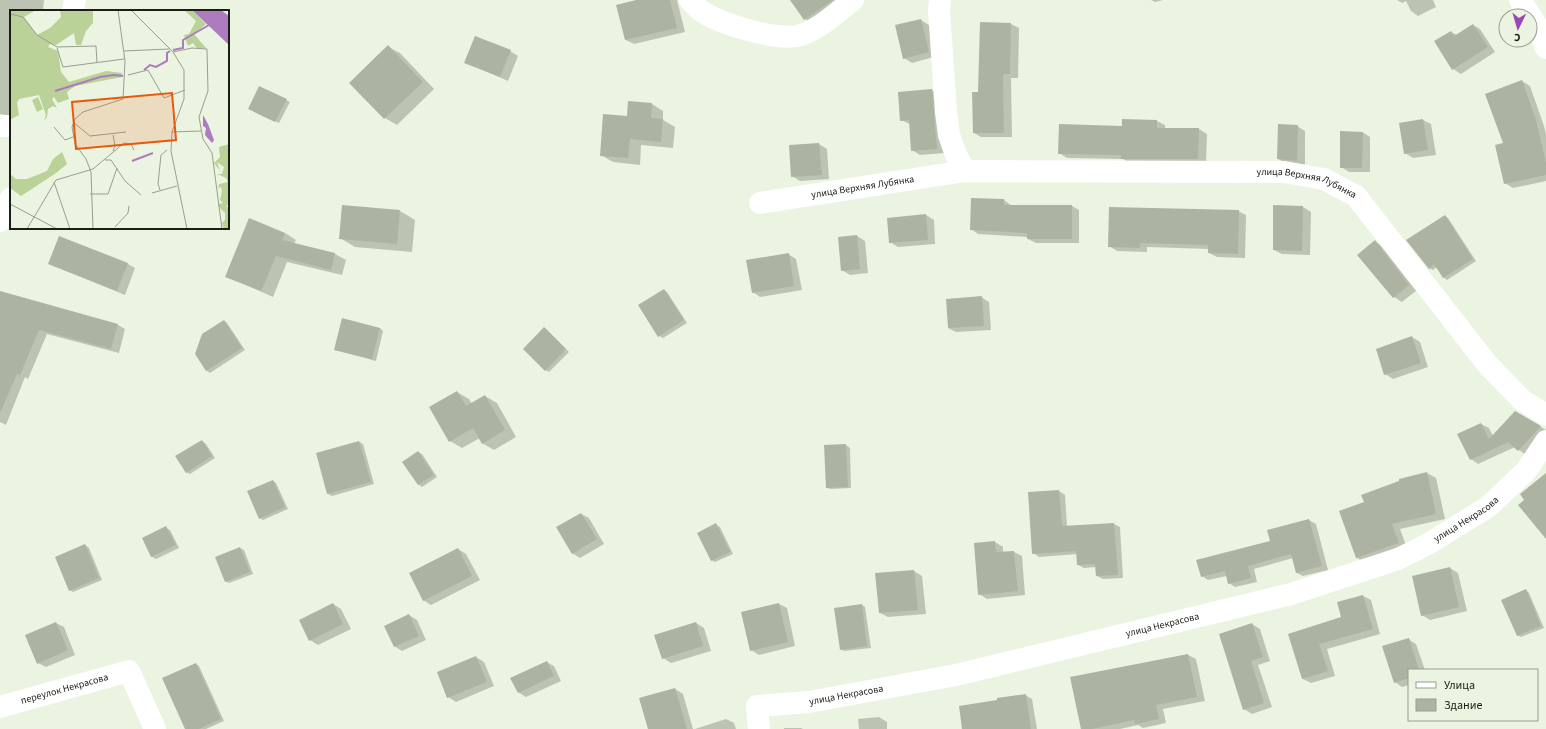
<svg xmlns="http://www.w3.org/2000/svg" width="1546" height="729" font-family="'Source Sans 3',sans-serif">
<style>
.shadow{fill:#0003}
.building{fill:#acb4a1}
.lines{fill:none;stroke-linecap:round;stroke-linejoin:round}
.minor{stroke:#fff;stroke-width:22}
.labels{text-anchor:middle;dominant-baseline:central;stroke-width:3;stroke-linejoin:round;paint-order:stroke}
.street-label{font-size:10px;fill:#1b1e17;stroke:#ebf4e0}
.inset-river{fill:none;stroke:#ad7cbf;stroke-width:2}
.inset-road{fill:none;stroke:#989e90;stroke-width:1}
.view{fill:#e8590c;fill-opacity:0.15;stroke:#e8590c;stroke-width:2}
.inset-edge{fill:none;stroke:#1b1e17;stroke-width:2}
</style>
<rect width="100%" height="100%" fill="#ebf4e0"/>
<path class="shadow" d="M0 0H44L43 11H11V116L0 114Z
M640 0H677L685 32 634 44 626 40 617 6Z
M791 0H847L812 24 805 19Z
M1151 0H1163L1155 2Z
M1397 0H1433L1436 7 1418 16 1411 11 1406 1 1402 3Z
M921 20 929 25 937 56 912 63 904 58Z
M1011 24 1019 28 1018 78H1011L1012 137H981L974 133 979 93Z
M1473 25 1480 29 1495 52 1461 74 1453 69 1451 32 1457 35Z
M388 47 400 53 434 89 397 125 385 118Z
M510 51 518 56 508 81 465 62Z
M1522 81 1530 86 1544 126 1546 134V181L1513 188 1505 183 1504 144Z
M932 90 940 95 945 153 920 155 912 150 910 124 901 120Z
M286 100 290 102 279 123 253 111Z
M652 104 663 111V120L675 127 673 148 641 145 640 165 613 162 601 155 628 117Z
M1423 120 1431 124 1436 155 1413 158 1405 153 1400 123Z
M1157 121 1165 125V129H1199L1207 134 1206 163H1130L1123 159 1067 158 1059 153 1123 127Z
M1297 126 1305 131V165L1286 163 1278 159Z
M1362 132 1370 137V172H1349L1341 167Z
M819 144 827 149 829 179 800 181 792 176 790 146Z
M972 199 1004 200 1012 206H1072L1079 210V243H1036L1028 239V237L978 234 971 229Z
M343 206 400 211 415 220 412 252 355 247 340 238Z
M1274 206 1303 207 1311 212 1310 255 1282 254 1274 250Z
M1238 211 1246 215 1245 258 1217 257 1209 253V249L1147 247V252L1117 251 1109 246Z
M926 215 934 220 935 244 898 247 890 242Z
M1445 216 1448 218 1476 261 1447 280 1443 277 1437 267 1433 270 1429 268Z
M285 233 296 240 294 244 335 254 346 260 342 275 287 262 273 297 226 276Z
M857 236 865 241 868 273 850 275 842 270Z
M1375 242 1383 246 1417 290 1402 302 1394 297 1359 255Z
M788 254 796 259 802 290 760 297 753 292Z
M49 264H128L135 268 125 295Z
M664 290 667 292 687 323 663 338 659 336Z
M981 297 989 302 991 330 956 332 948 328Z
M0 300 118 325 125 329 119 353 47 334 28 379 25 377 6 425 0 422Z
M224 321 227 323 245 350 210 373 207 371 196 354Z
M380 328 383 331 376 361 335 350Z
M545 328 569 352 549 372 545 370Z
M1412 337 1420 342 1428 367 1393 379 1385 374Z
M457 392 469 399 472 404 485 396 497 403 516 437 494 450 482 443 480 438 462 448 450 441 430 407Z
M1516 412 1546 430V433L1526 455 1515 447 1478 464 1471 459 1481 424 1489 428 1493 436Z
M202 441 206 444 215 458 190 474 186 472Z
M359 442 363 444 374 484 332 496 328 494 317 454Z
M846 445 850 448 851 488 830 489 827 487 825 446Z
M418 452 422 454 437 477 422 487 418 484Z
M1427 473 1436 478 1445 519 1400 529 1407 548 1366 563 1357 558 1365 502Z
M273 481 276 483 288 509 263 520 260 518Z
M1059 491 1065 495 1067 527 1114 524 1120 527 1123 578 1103 579 1097 576 1096 567 1084 568 1078 565V554L1039 557 1033 553Z
M581 514 589 518 604 544 580 558 572 553Z
M1309 520 1316 524 1328 570 1303 576 1297 573 1293 558 1254 569 1257 582 1235 587 1229 583 1227 576 1208 580 1202 576 1271 542Z
M716 525 720 527 733 554 715 562 711 560Z
M166 528 170 530 179 548 156 559 152 557 144 539Z
M995 542 1003 547V553L1014 552 1022 556 1025 595 987 599 979 594Z
M85 545 89 548 102 580 73 592 70 590Z
M240 548 244 550 253 574 229 583 225 581Z
M458 549 466 554 480 580 431 605 423 600Z
M1450 568 1458 573 1467 611 1430 620 1422 615Z
M914 571 922 576 926 614 888 617 880 613 876 574Z
M1526 590 1529 593 1544 628 1521 637 1517 635Z
M1363 596 1371 600 1380 634 1327 649 1335 676 1311 683 1303 679 1289 634 1342 618Z
M333 604 341 609 351 629 318 645 310 640Z
M779 604 787 608 795 646 759 655 751 650Z
M862 605 865 607 871 648 844 651 841 649Z
M409 615 417 620 426 640 402 651 394 646Z
M56 623 64 627 75 655 46 667 38 663Z
M696 623 704 628 711 651 671 663 663 658Z
M1252 624 1260 629 1270 661 1258 665 1272 707 1252 714 1244 709Z
M1408 639 1416 644 1425 670H1409V685L1402 687 1395 682Z
M1188 655 1196 659 1205 701 1163 709 1166 723 1143 728 1138 725 1120 729H1082Z
M476 657 484 662 494 686 456 702 448 697Z
M546 662 554 666 561 681 526 697 518 692Z
M196 664 199 666 224 721 206 729H186Z
M675 689 683 694 693 729H649Z
M1025 695 1032 699 1037 729H963L999 701Z
M879 717 887 722V729H859L858 719Z
M726 719 734 723 736 729H695Z
M784 728H801L803 729H784Z"/>
<path class="building" d="M636 0H670L677 28 625 40 616 5Z
M790 0H833L804 20Z
M921 19 929 52 903 59 895 25Z
M980 22 1011 23 1010 74H1003L1004 133H973L972 92H978Z
M1473 24 1488 47 1452 70 1434 41 1451 31 1454 36Z
M475 36 511 50 500 77 464 63Z
M388 45 423 82 384 119 349 83Z
M1522 80 1536 120 1546 163V175L1504 184 1495 145 1503 143 1485 94Z
M259 86 287 99 275 122 248 109Z
M932 89 937 149 911 151 909 120 900 121 898 92Z
M628 101 652 103 651 118 663 119 661 142 630 139 628 158 600 156 603 114 627 116Z
M1122 119 1157 120V128H1199L1198 159H1121V155L1058 154 1059 124 1122 126Z
M1423 119 1428 150 1404 154 1399 123Z
M1278 124 1298 125 1297 161 1277 159Z
M1340 131 1363 132 1362 168H1340Z
M819 143 822 175 791 177 789 145Z
M971 198 1004 199V205H1072V239H1027V233L970 230Z
M342 205 400 210 397 244 339 239Z
M1273 205 1303 206 1302 251 1273 250Z
M1109 207 1239 210 1238 254 1208 253V245L1140 243V248L1108 247Z
M926 214 928 240 889 243 887 218Z
M1445 215 1473 259 1443 278 1434 264 1429 269 1406 240Z
M249 218 285 233 282 240 335 253 331 270 276 256 261 291 225 277Z
M857 235 860 269 841 271 838 237Z
M59 236 128 263 117 291 48 264Z
M1375 240 1409 285 1393 298 1357 255Z
M789 253 794 286 752 293 746 260Z
M664 289 684 320 658 337 638 305Z
M0 291 118 324 111 349 39 330 20 375 17 374 0 413Z
M982 296 984 326 948 328 946 299Z
M342 318 380 328 372 359 334 350Z
M224 320 242 348 206 371 195 354 202 334Z
M544 327 566 349 545 371 523 349Z
M1412 336 1421 363 1384 375 1376 349Z
M457 391 466 406 485 395 505 430 482 444 473 428 449 442 429 407Z
M1515 411 1541 426 1518 451 1508 442 1470 460 1457 434 1481 423 1489 439Z
M202 440 212 456 186 473 175 456Z
M359 441 371 482 327 494 316 453Z
M846 444 848 487 826 488 824 445Z
M418 451 434 475 418 485 402 462Z
M1427 472 1436 514 1392 524 1399 543 1356 558 1339 511 1364 502 1361 495 1399 481V479Z
M1546 473V539L1518 505 1524 500 1520 494Z
M273 480 285 507 259 519 247 491Z
M1059 490 1062 526 1114 523 1118 575 1096 576 1095 564 1077 565 1076 551 1032 554 1028 492Z
M581 513 597 539 572 554 556 527Z
M1309 519 1322 566 1296 573 1291 554 1248 566 1251 578 1228 584 1225 571 1201 577 1196 560 1270 541 1267 530Z
M716 523 730 552 711 561 697 533Z
M166 526 176 545 151 557 142 538Z
M995 541 996 552 1014 551 1018 591 978 595 974 543Z
M85 544 99 578 69 591 55 557Z
M240 547 250 572 225 582 215 557Z
M458 548 472 576 423 601 409 573Z
M1450 567 1459 607 1421 616 1412 576Z
M914 570 918 610 879 613 875 573Z
M1526 589 1541 626 1517 636 1501 600Z
M1363 595 1373 629 1319 644 1328 671 1302 679 1288 634 1341 617 1337 602Z
M333 603 343 624 309 641 299 620Z
M779 603 788 642 750 651 741 612Z
M862 604 867 646 840 650 834 608Z
M409 614 419 636 394 647 384 626Z
M56 622 68 650 37 664 25 635Z
M696 622 703 646 662 659 654 635Z
M1252 623 1263 657 1251 661 1264 703 1243 710 1219 634Z
M1409 638 1419 670H1409V678L1394 683 1382 646Z
M1188 654 1197 697 1156 705 1159 719 1135 724 1134 720 1092 729H1081L1070 677Z
M476 656 487 682 447 698 437 672Z
M547 661 554 676 518 693 510 678Z
M196 663 221 719 199 729H185L162 678Z
M675 688 687 729H648L639 698Z
M1026 694 1031 729H962L959 706 997 700V698Z"/>
<g class="lines">
<g class="minor">
<path d="M690 0C693 3 697 8 701 11 721 24 773 40 797 36 818 31 837 12 853 0"/>
<path d="M940 0 939 11 946 112 949 135 956 155 965 171"/>
<path d="M1520 0 1539 29 1546 48"/>
<path d="M73 11 75 0"/>
<path d="M0 126H11"/>
<path id="s1" d="M760 203 965 171 1284 172 1324 179 1356 196 1488 365 1522 400 1546 415"/>
<path d="M0 221 11 198"/>
<path id="s2" d="M0 707 129 671 155 729"/>
<path id="s3" d="M759 729 757 706 809 702 956 675 1291 594 1398 559 1428 544 1488 507 1526 471 1546 441"/>
</g>
</g>
<g class="labels">
<g class="street-label">
<text stroke="none"><textPath href="#s1" startOffset="551">улица Верхняя Лубянка</textPath></text>
<text stroke="none"><textPath href="#s1" startOffset="104">улица Верхняя Лубянка</textPath></text>
<text stroke="none"><textPath href="#s3" startOffset="761">улица Некрасова</textPath></text>
<text stroke="none"><textPath href="#s3" startOffset="437">улица Некрасова</textPath></text>
<text stroke="none"><textPath href="#s2" startOffset="67">переулок Некрасова</textPath></text>
<text stroke="none"><textPath href="#s3" startOffset="113">улица Некрасова</textPath></text>
</g>
</g>
<g transform="translate(10 10)">
<rect width="219" height="219" fill="#ebf4e0"/>
<path d="M0 0H26L14 7 27 25 40 18 51 7 50 0H83V13L76 21 71 35H66L64 23 46 35 40 34 38 37 48 41 51 62 59 72 96 61 112 63V67L65 76 57 82 59 89 48 93 44 87 42 89 47 98 43 96 38 99 37 107 34 111 36 105 29 85 9 89 7 93 9 105 0 110ZM174 0H182L196 14 184 24 196 38H187L183 33 178 36 174 25 179 24 186 11ZM28 87 33 99 27 102 22 90ZM219 134V194L216 196 219 198V219H214L212 213 215 210V203L209 197 208 194 213 193 210 190 212 181 211 177 208 178 209 174 218 172 216 168 207 164H212L214 157 207 152 210 161 204 153 210 147 209 137ZM52 142 57 154 46 163 11 186 0 178V164L6 169H17L37 161 43 149Z" fill="#bad298"/>
<path d="M182 0H211L219 6V35ZM193 105 198 114 204 130 202 133 195 125 196 118 193 116Z" fill="#ad7cbf"/>
<path class="inset-river" d="M163 40 173 38V30L199 15M134 60 140 55 146 57 157 51V43L160 41M45 81 90 67 104 65 113 66M122 151 143 143"/>
<path class="inset-road" d="M121 0 163 42 174 60V89L162 122 161 141 177 219M0 4 13 7 27 25 47 37 86 36 87 53M47 38 53 57 114 49M114 41 159 39M163 42 182 38 197 39 198 81 189 107 193 129 202 143 212 219M118 65 138 60 154 88 175 80M63 112 80 126 116 122M44 117 55 130 63 127M162 122 191 121M103 141 105 136 103 125M95 150H101L115 171 131 185M44 172 60 219M150 180 148 174 151 145 157 140M142 183 167 176M80 184H98L107 158M0 194 47 219M105 217 118 203 119 196M17 219 46 170 83 159 114 133 121 134 124 140M83 219 81 162 76 149 65 134 62 117 65 109 73 102 113 89 115 51 108 0"/>
<path class="view" d="M162 83 166 130 66 139 62 92Z"/>
<rect width="219" height="219" class="inset-edge"/>
</g>
<rect x="1408" y="669" width="130" height="52" fill="#ebf4e0" stroke="#989e90"/>
<rect x="1416" y="682" width="20" height="6" fill="#ffffff" stroke="#989e90"/>
<text x="1444" y="689" font-size="12" fill="#1b1e17">Улица</text>
<rect x="1416" y="699" width="20" height="12" fill="#acb4a1" stroke="#989e90"/>
<text x="1444" y="709" font-size="12" fill="#1b1e17">Здание</text>
<g transform="translate(1518 28) rotate(185)"><circle r="19" fill="#ebf4e0" stroke="#989e90"/>
<path d="M0-3L7 15L0 10L-7 15Z" fill="#9b48b7"/>
<text y="-6" font-size="11" font-weight="bold" text-anchor="middle" fill="#1b1e17">С</text>
</g>
</svg>
